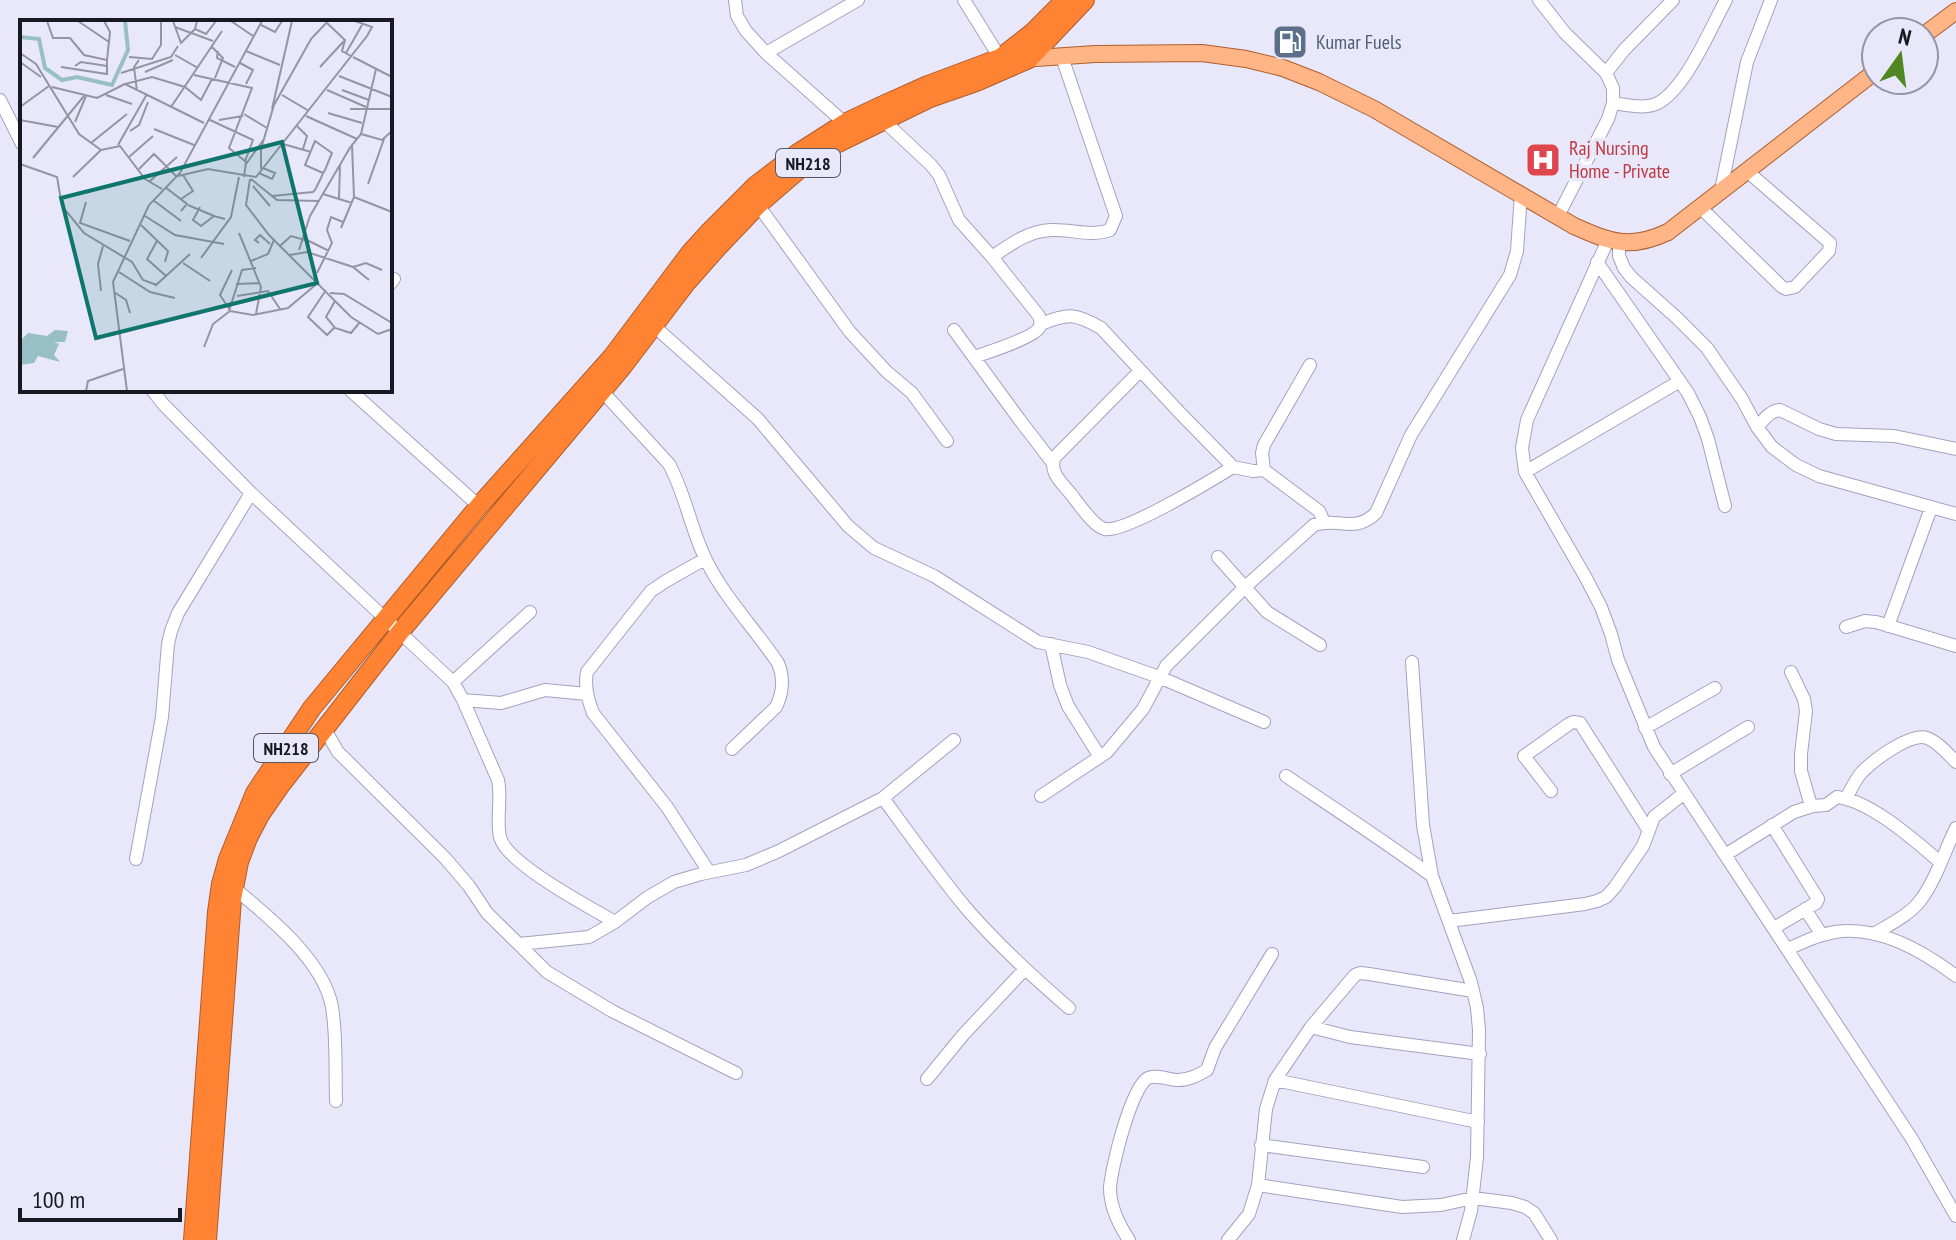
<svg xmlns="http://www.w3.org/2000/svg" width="1956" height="1240" font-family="'PT Sans Narrow',sans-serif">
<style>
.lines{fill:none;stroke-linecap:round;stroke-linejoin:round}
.minor-casing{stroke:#a4a1c0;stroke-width:14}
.major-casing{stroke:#ae5d2d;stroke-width:18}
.highway-casing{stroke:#ae5d2d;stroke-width:20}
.minor{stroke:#fff;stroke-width:12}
.major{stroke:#ffb585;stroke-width:16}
.highway{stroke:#ff8333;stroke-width:18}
.labels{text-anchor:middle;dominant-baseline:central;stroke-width:7;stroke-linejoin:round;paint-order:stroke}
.shield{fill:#e9e8fb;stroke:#575663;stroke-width:2}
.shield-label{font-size:18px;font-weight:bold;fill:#181722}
.service-label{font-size:20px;fill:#4e5e75;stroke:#e9e8fb;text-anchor:start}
.health-label{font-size:20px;fill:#be3a42;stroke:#e9e8fb;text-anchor:start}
.inset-river{fill:none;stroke:#98bfc6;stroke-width:4}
.inset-road{fill:none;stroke:#9594a4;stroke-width:2}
.view{fill:#0f766e;fill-opacity:0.15;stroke:#0f766e;stroke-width:4}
.inset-edge{fill:none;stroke:#181722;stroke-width:4}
</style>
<rect width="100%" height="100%" fill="#e9e8fb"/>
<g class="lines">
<defs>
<path id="minor" d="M735 0 737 16 746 31 766 53 848 126
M964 0 1000 58
M1539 0 1565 33 1606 73 1613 88V103L1608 119 1558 216
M766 53 858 0
M1606 73 1624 50 1673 0
M0 100 22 144
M1613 103C1627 105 1643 109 1656 104 1685 91 1711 27 1726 0
M884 121 931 165 939 175 959 220 992 257 1039 316C1040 321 1042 324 1039 328 1033 338 986 353 974 357
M1721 190 1747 62 1771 0
M758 205 850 332 886 371 912 393 947 441
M1700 207 1782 287 1786 289 1795 287 1829 251 1830 243 1747 171
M1608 240 1527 420 1522 448 1525 472 1586 578 1601 607 1611 634 1618 660 1654 747 1912 1139 1956 1216
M1619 242V256L1624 268 1631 277 1677 318 1707 348 1742 399 1757 427 1772 447 1796 465 1819 476 1956 514
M992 257C1011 244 1028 231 1051 230 1071 229 1091 237 1110 230L1116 216 1062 57
M1597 262 1688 393 1700 417 1708 439 1725 506
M390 284 394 279
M1041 324C1068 313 1075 313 1101 328L1180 413 1233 467 1253 471 1264 470 1319 511 1324 522
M654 326 758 419 848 526 874 548 934 576 1038 642 1088 652 1159 677 1264 722
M954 330 1019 419 1052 462
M1140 371 1055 457C1048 472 1062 483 1071 494 1078 503 1094 527 1105 529 1125 533 1212 480 1233 467
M152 390 164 405 251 493 453 682 463 700 498 780C502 799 496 818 500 837 506 863 589 907 615 922
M350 390 479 506
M602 391 669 464C686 495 691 531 707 562 725 598 755 629 778 663 784 677 783 693 776 707L732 749
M1757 427C1764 420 1769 411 1780 410L1819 429 1836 434 1894 436 1956 449
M1264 470 1262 453 1264 445 1310 365
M1525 472 1680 381
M1218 557 1267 612 1320 645
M705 559 666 581 651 591 587 672C584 686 588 700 593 713L667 807 709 872
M1888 626 1931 508
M1846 627 1865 621 1876 622 1956 646
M1051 644 1060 685 1068 706 1100 757
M1412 662 1423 825 1432 876 1471 982 1477 1008 1479 1030 1477 1157 1471 1211 1463 1240
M1791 672 1804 699 1806 711 1801 754V771L1811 806
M453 682 530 612
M463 700 501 703 545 690 587 694
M324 728 338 752 445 858 469 886 487 913 547 972 612 1011 736 1073
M1645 728 1715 688
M1670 774 1748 727
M1286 776C1335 809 1384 841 1432 876
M1551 791 1524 756 1569 724 1573 722 1580 723 1649 831
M1041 796 1107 752 1143 709 1166 666 1244 588 1314 525C1340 517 1354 534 1376 513L1411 435 1510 275 1517 251 1521 194
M883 798C910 835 937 873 966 908 997 944 1033 977 1069 1008
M1846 799C1851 789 1855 780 1862 772 1874 760 1911 732 1927 738 1938 742 1948 754 1956 762
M1772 825 1818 899 1816 903 1774 928
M1725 855 1794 812 1813 806 1826 805 1837 797C1871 801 1914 840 1940 862
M136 859 162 717 168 644 171 631 178 613 251 493
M234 888C268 916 324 961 332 1007 337 1037 335 1070 336 1101
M1805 909 1822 935
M1449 921 1585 904 1597 901 1606 897 1615 887 1643 846 1654 817 1683 794
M1874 934C1890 924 1908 916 1920 901 1936 880 1944 852 1956 828
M519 944 589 937 615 922 648 897 674 882 701 874 746 865 779 851 883 798 954 740
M1788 949C1803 942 1818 935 1835 932 1879 925 1923 951 1956 976
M1311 1027 1350 1037 1480 1054
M927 1079 963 1035 1025 969
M1275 1080 1478 1122
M1261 1145 1423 1167
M1258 1185 1402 1207 1441 1205 1473 1198 1512 1203 1525 1207 1534 1213 1551 1240
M1129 1240C1119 1225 1110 1207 1110 1188 1111 1169 1131 1087 1148 1078 1156 1074 1169 1080 1178 1080 1189 1080 1198 1075 1207 1070L1215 1048 1272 954
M1228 1240 1249 1214 1254 1198 1258 1185 1266 1109 1275 1080 1311 1027 1355 975 1360 973 1369 974 1473 991"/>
<path id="major" d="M1924 35 1956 11
M1021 59 1095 54 1202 53 1246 59 1283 68 1319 82 1374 109 1574 226C1610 242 1630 250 1668 232L1876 71"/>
<path id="highway" d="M193 1240 217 912 221 884 228 859 255 793 312 708 479 506 612 357 690 253 710 231 755 186 798 153 845 123 881 106 928 85 1000 58 1032 33 1065 0
M207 1240 232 899 239 862 248 838 260 815 280 786 400 632 623 366 687 282 718 247 758 205 802 167 836 144 930 98 976 82 1029 59 1085 0"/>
</defs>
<use href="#minor" class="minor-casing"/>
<use href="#major" class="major-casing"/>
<use href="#highway" class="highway-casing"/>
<use href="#minor" class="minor"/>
<use href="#major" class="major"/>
<use href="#highway" class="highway"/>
</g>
<defs>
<symbol id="fuel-square" viewBox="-11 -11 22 22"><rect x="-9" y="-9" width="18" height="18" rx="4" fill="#5c6f8a" stroke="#e9e8fb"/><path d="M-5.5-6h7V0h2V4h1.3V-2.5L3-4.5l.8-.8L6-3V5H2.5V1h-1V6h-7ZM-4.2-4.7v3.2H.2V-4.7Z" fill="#fff"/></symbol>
<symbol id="hospital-square" viewBox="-11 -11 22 22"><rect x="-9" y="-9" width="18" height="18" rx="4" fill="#e0444e" stroke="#e9e8fb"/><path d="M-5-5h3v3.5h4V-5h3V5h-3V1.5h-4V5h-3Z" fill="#fff"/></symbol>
</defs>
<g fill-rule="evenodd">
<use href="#fuel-square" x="1270" y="22" width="40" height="40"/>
<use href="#hospital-square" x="1523" y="140" width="40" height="40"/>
</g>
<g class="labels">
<g class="shield">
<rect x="776" y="149" width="64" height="28" rx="6"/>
<rect x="254" y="734" width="64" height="28" rx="6"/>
</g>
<g class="shield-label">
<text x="808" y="163">NH218</text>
<text x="286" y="748">NH218</text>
</g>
<g class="service-label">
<text x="1316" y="42">Kumar Fuels</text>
</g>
<g class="health-label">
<text x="1569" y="148">Raj Nursing<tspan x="1569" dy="23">Home - Private</tspan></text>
</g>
</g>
<g transform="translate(20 20)">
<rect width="372" height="372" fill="#e9e8fb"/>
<path d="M35 310 48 311 45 322H34L39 324 34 335 40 342 18 336 14 343 0 345V321L8 313 27 316Z" fill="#98bfc6"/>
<path class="inset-river" d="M0 17 19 19 25 48 42 60 57 57 92 65 108 30 105 1"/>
<path class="inset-road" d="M27 1 33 18H50L64 35 87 40V54L41 47M58 1 89 22M84 1 90 12 87 40M153 1 161 23 175 9M177 1 175 9 186 14 196 1M211 1 233 16M307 3 325 20 322 31 331 36M241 5 255 12 262 1M155 7 193 21M192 27 203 38 195 58M198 31 197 38 215 47M226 31 260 45M0 33 16 44 59 114 81 130 100 126 125 159 142 169M326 33 342 5M155 35 178 48M109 37 132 39 141 25V1M333 37 372 57M0 42 21 57M220 43 233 50 226 64M55 46 61 42 87 46M300 47 324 21M125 52 153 40M101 53 151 37 158 26M174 55 232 68 209 128 226 142 224 157M319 56 372 77M32 67 77 78 105 64M307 70 346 87M322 70 349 80M117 71 114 47 119 40M86 75 112 84M262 75 289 91M0 87 29 66M151 87 202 11M252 89 272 1M330 89H372M308 93 342 103M224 94 247 108M286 96 337 119M188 99 233 120 225 141M0 100 38 107M199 100 223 96M55 102 66 76M184 103 105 64 132 57 165 67 181 80 192 59M277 106 287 116 283 129M134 109 174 125M110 111 119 105 128 82M341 114 362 120 372 111M71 123 107 94M263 124 291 132M98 125 127 74M109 137 133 116M13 138 64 76M0 144 37 157 42 186 64 213 112 242 123 260 137 265M226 144 244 119M119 149 134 134 156 156M241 149V129L254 85 291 19 308 1M239 153 252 159 255 153 243 148M158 156 188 149 236 157 347 16 352 7 335 1M53 157 81 130M230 159 226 185 249 215 331 297 358 314 372 309M231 159 257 180 298 181M129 162 157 137M348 164 364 119M233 166 250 186M145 167 167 184 161 191M303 174 332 183M252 176 293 172 295 170 301 158 303 153 305 150 312 133 295 121 285 145 303 153M334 177 372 192M319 178 320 144M161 179 173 171 163 155M133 180 161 201M66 182 60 203 110 221M168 185 194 196M180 187 173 200 181 206 194 196 205 199M125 196 155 215 204 224M121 205 148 231 145 242M321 208 334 177 332 125 341 114 356 49M219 213 241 267 236 294M285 219 309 231M137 221 127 239 146 256M239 223 235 220 240 215 250 224M260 226 271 216 285 220M279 230 290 196 331 126M270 235 287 232 333 247 349 260M181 238 211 197 219 157M231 241 248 234 254 220M163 243 190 261M333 247 346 243 362 250M99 252 130 272 155 278M297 253 312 223 307 210 311 197 323 202M216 264 240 263M135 266 170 234M306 270 288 297 307 315 315 307M81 271 78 244 83 226M94 272 106 280 110 293M310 273 324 274 372 303M217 276 248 271 260 289M315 281 306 297 315 308 331 313 340 302M210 290 200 275 212 250M209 291 222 250 236 248M184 327 193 304 210 291 233 295 268 288 299 262M66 371 68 361 103 349M107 371 93 262 129 185 160 153 242 1"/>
<path class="view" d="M262 122 297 263 76 318 41 178Z"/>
<rect width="372" height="372" class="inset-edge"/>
</g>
<g transform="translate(1900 56) rotate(14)"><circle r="38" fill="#e9e8fb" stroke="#9594a4" stroke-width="2"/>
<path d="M0-6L14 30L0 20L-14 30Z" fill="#508721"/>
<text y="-12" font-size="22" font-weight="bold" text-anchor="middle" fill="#181722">N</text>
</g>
<path d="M20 1208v12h160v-12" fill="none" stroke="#181722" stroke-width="4"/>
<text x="32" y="1208" font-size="24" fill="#181722" stroke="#e9e8fb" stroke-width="6" paint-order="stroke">100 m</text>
</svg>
